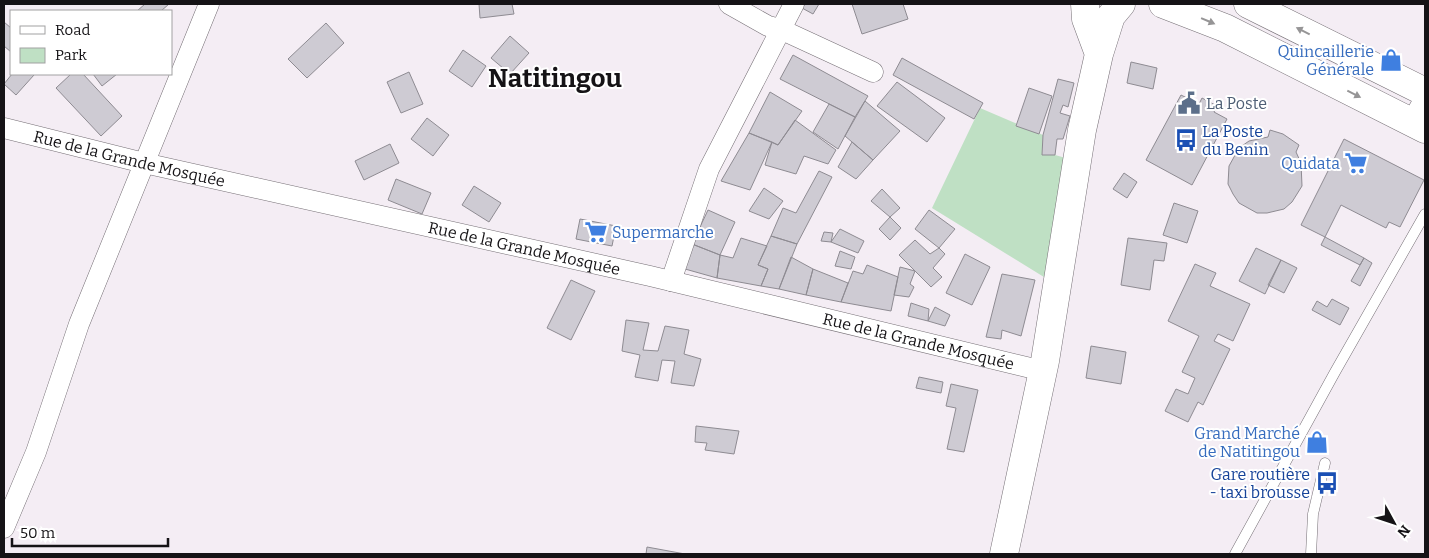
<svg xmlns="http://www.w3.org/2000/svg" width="1429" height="558" font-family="Bitter,serif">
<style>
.green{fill:#bfe0c4}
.building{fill:#cecbd3;stroke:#8e8b92}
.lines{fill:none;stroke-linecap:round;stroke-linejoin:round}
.lane-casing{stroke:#756f75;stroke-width:11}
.street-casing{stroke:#756f75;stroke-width:21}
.secondary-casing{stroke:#756f75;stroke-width:29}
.highway-casing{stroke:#756f75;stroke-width:29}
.lane{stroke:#fff;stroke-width:10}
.street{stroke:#fff;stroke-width:20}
.secondary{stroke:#fff;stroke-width:28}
.highway{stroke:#fff;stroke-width:28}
.oneway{fill:#969596}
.labels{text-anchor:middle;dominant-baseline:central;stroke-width:4;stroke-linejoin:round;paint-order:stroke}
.shop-label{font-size:16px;fill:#366cbe;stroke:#fff;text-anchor:end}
.service-label{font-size:16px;fill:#4e5e75;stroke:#fff;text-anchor:start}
.transit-label{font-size:16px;fill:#164399;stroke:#fff;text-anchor:start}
.street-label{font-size:16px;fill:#151316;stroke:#fff}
.town-label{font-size:26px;font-weight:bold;fill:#151316;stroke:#fff}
</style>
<rect width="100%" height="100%" fill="#f4edf4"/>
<path class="green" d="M980 108 1043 135 1042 155H1055L1073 160 1052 282 932 208Z"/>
<path class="building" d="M145 4H169L161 11H137Z
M479 4H512L514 14 480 18Z
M805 4H819L813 14 802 8Z
M852 4H903L908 19 862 34Z
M4 22 11 28V52L4 46Z
M326 23 344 43 307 78 288 59Z
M510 36 529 53 510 74 491 58Z
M463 50 486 66 472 87 449 71Z
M793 55 868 96 855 117 780 79Z
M902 58 983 103 974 119 893 75Z
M1131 62 1157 68 1153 89 1127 83Z
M409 72 423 104 401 113 387 82Z
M12 74H32L34 75 16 95 4 84Z
M71 74H83L122 116 101 136 56 88Z
M93 74H117L102 86Z
M1058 79 1074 83 1068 107 1063 105 1060 113 1070 116 1063 139H1057L1055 155H1042L1043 135Z
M897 82 945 118 927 142 877 106Z
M1029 88 1052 96 1039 134 1016 126Z
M770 92 802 111 778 145 749 133Z
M1181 95 1199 104 1202 98 1217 106 1214 112 1227 119 1192 185 1146 160Z
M865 101 900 131 873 160 845 136Z
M829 104 855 117 838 149 813 132Z
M427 118 449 135 433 156 411 139Z
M795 120 836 150 828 164 804 156 796 174 765 165 772 142 778 145Z
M1270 130 1283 134 1299 145 1296 152 1301 163 1302 186 1292 202 1284 209 1267 213H1257L1239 203 1233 194 1228 184 1229 166 1239 148 1249 141 1268 137Z
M749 133 772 142 750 190 721 181Z
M1344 139 1424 180 1400 227 1389 222 1386 228 1341 205 1325 237 1301 225Z
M852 142 873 160 856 179 838 167Z
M390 144 399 163 364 180 355 161Z
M819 171 832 177 797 244 771 236 783 208 796 213Z
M1124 173 1137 182 1127 198 1113 189Z
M396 179 431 193 422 214 388 200Z
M474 186 501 203 489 222 462 205Z
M764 188 783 201 769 219 749 211Z
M882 189 900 208 890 217 871 201Z
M1174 203 1198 211 1187 243 1163 235Z
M708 210 735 222 720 255 692 244Z
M929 210 955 229 939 248 915 229Z
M890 217 901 228 890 240 879 229Z
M580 219 616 226 612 246 576 239Z
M840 229 864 241 858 253 831 242Z
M824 232 833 233 831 242 821 241Z
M771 236 797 244 779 289 761 286 768 269 758 265Z
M1325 237 1364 258 1360 265 1321 245Z
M741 238 767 246 758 265 768 269 761 286 717 278 720 255 733 258Z
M1128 238 1167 243 1164 261 1154 260 1150 290 1121 285Z
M915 240 930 254 939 248 945 254 933 268 942 277 931 287 899 255Z
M692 244 720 255 717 278 685 269Z
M1256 248 1281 260 1265 294 1239 281Z
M840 251 855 257 851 269 835 266Z
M965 254 990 267 972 305 946 293Z
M791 257 813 269 806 295 779 289Z
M1364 258 1372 263 1360 286 1351 281Z
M1281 260 1297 268 1284 293 1268 285Z
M1195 264 1216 273 1210 286 1250 304 1233 341 1218 334 1214 341 1230 349 1203 405 1198 402 1188 422 1165 411 1176 389 1188 394 1195 378 1182 372 1199 336 1168 321Z
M867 265 898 277 891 311 841 302 853 271 863 274Z
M900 267 915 271 910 284 914 287 909 297 894 295Z
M813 269 848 283 841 302 806 295Z
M1002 274 1035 280 1021 336 1002 330 1001 339 986 337Z
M571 280 595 291 571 340 547 328Z
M1332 299 1349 308 1340 325 1312 310 1317 301 1327 307Z
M911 303 929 309 928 321 908 316Z
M935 307 950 315 945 326 928 321Z
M626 320 649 323 643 350 658 351 665 326 689 330 684 354 701 359 694 386 671 383 675 361 662 360 658 381 635 377 640 355 622 351Z
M1091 346 1126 352 1121 384 1086 378Z
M919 377 943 382 941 393 916 388Z
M951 384 978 390 964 452 947 449 956 408 946 406Z
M696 426 739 431 734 454 705 450 707 443 695 442Z
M647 547 685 554H646Z"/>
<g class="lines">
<defs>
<path id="lane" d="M1235 554 1335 372 1425 214
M1311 554 1313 514 1325 463"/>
<g id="street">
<path d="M729 4 768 26 780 29 873 72"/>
<path d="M1411 123 1425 98"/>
<path id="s1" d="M4 128 144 163 650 276 1043 371"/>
<path d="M671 281 709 169 794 4"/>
<path d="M4 528 36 452 79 324 209 4"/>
</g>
<path id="secondary" d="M1085 4 1086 19 1099 54
M1004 554 1045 361 1082 130 1099 54 1111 16 1121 4"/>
<path id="highway" d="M1163 4 1225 28 1425 129
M1248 4 1425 92"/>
</defs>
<use href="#lane" class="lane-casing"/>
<use href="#street" class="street-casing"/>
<use href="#secondary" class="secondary-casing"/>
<use href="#highway" class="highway-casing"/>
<use href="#lane" class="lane"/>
<use href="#street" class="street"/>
<use href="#secondary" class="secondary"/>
<use href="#highway" class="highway"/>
</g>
<defs><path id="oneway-solid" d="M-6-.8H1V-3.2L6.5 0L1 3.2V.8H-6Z" transform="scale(1.25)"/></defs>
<g class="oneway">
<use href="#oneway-solid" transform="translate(1208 21) rotate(23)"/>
<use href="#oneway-solid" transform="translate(1303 31) rotate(-153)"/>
<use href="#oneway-solid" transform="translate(1354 94) rotate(27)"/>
</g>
<defs>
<symbol id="shop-bare" viewBox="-9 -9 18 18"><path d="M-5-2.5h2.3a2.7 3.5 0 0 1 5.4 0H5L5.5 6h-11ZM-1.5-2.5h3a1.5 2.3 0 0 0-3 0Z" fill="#3f7fe0" stroke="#fff" stroke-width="2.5" paint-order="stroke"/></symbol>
<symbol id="civic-bare" viewBox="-9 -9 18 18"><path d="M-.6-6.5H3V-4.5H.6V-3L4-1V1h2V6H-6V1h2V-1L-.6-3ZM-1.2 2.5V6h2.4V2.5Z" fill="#5c6f8a" stroke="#fff" stroke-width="2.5" paint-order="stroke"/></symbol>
<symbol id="bus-bare" viewBox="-9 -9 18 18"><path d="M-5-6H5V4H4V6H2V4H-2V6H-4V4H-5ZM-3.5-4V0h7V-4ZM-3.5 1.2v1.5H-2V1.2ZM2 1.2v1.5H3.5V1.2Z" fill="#1a4fb4" stroke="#fff" stroke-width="2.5" paint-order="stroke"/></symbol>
<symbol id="supermarket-bare" viewBox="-9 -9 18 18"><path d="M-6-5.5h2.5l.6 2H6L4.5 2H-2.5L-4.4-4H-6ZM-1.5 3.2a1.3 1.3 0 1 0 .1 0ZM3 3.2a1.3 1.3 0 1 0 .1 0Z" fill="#3f7fe0" stroke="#fff" stroke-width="2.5" paint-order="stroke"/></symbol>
</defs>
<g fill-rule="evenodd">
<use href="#shop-bare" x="1375" y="44" width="32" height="32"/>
<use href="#civic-bare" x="1173" y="87" width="32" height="32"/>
<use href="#bus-bare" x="1170" y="124" width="32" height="32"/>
<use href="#supermarket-bare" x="1340" y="147" width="32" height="32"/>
<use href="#supermarket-bare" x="580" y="216" width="32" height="32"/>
<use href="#shop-bare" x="1301" y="426" width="32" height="32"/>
<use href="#bus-bare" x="1311" y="467" width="32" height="32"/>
</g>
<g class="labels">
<g class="shop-label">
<text x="1374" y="51">Quincaillerie<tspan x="1374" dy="18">Générale</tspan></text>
<text x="1340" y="163">Quidata</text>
<text x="612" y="232" text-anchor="start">Supermarche</text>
<text x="1300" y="433">Grand Marché<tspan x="1300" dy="18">de Natitingou</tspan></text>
</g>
<g class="service-label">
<text x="1206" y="103">La Poste</text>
</g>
<g class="transit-label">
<text x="1202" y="131">La Poste<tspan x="1202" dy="18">du Benin</tspan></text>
<text x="1310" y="474" text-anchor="end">Gare routière<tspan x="1310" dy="18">- taxi brousse</tspan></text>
</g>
<g class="street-label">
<text stroke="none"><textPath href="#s1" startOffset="129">Rue de la Grande Mosquée</textPath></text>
<text stroke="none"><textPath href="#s1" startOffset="534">Rue de la Grande Mosquée</textPath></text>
<text stroke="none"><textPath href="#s1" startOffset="939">Rue de la Grande Mosquée</textPath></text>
</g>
<g class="town-label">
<text x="555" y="78">Natitingou</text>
</g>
</g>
<rect width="1429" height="558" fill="none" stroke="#151316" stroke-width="10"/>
<rect x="10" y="10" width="162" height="65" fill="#ffffff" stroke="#a1a1a2"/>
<rect x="20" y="26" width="25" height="8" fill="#ffffff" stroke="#a1a1a2"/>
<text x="55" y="35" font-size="15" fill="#151316">Road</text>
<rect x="20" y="48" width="25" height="15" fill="#bfe0c4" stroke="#a1a1a2"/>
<text x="55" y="60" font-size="15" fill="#151316">Park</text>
<g transform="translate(1394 523) rotate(130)" stroke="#ffffff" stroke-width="4" paint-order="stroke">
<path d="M0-4L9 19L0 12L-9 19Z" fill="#151316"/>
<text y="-8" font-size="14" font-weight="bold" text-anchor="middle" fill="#151316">N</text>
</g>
<path d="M12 538v8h156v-8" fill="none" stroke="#151316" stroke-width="2.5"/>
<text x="20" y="538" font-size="15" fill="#151316" stroke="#ffffff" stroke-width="4" paint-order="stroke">50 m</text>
</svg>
